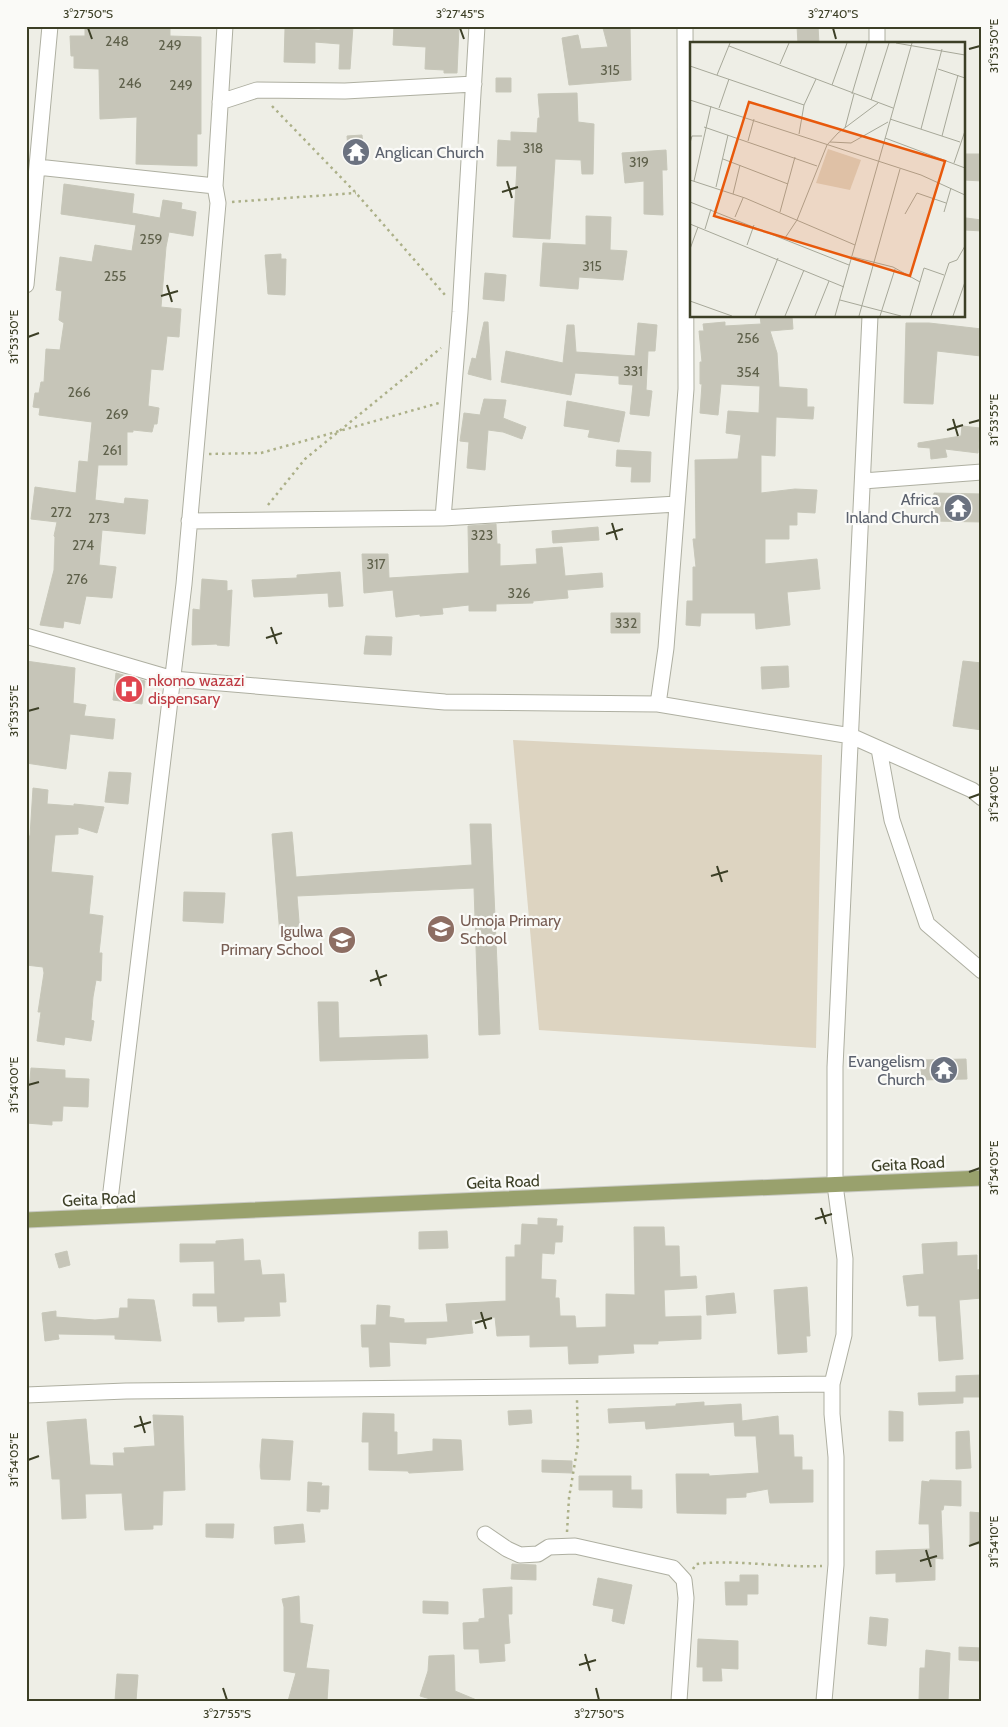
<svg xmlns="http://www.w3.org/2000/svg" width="1008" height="1727" font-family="Cabin,sans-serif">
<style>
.green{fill:#ddd4c1}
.building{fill:#c6c5b8;stroke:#c7c7b9}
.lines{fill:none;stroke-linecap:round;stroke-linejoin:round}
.minor-casing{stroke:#aeafa1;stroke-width:17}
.major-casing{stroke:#c8c9c2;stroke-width:17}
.path{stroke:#acb088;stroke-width:2.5;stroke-dasharray:2.5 4;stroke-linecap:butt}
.minor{stroke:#fff;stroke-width:15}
.major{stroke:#99a16d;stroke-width:15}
.ticks{fill:none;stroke:#3c3f26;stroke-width:2}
.labels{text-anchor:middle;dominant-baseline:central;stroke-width:4.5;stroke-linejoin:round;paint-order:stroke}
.number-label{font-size:14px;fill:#5e604a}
.worship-label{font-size:16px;fill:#5b616d;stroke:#fafaf7;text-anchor:end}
.health-label{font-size:16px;fill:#be3a42;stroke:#fafaf7;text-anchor:start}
.education-label{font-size:16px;fill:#785e54;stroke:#fafaf7;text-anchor:start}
.street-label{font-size:16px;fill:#3c3f26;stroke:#fafaf7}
.inset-road{fill:none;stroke:#a7a899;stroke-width:1}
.view{fill:#e8590c;fill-opacity:0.15;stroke:#e8590c;stroke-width:2.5}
.inset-edge{fill:none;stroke:#3c3f26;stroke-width:2.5}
.neatline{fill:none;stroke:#3c3f26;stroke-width:2}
.ticks-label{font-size:12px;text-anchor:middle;fill:#3c3f26}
</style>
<rect width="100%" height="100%" fill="#eeeee6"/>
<path class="green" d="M513 740 822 755 816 1048 539 1030Z"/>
<path class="building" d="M85 26H170V36L201 37V134H197V166L136 164 137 117 100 119 99 69 74 68V56H71L70 36H85Z
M321 26H353L350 69H339L340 44 315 42V63L284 62 285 29 320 30Z
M394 26 459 27 457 73H444V70L425 69 426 47 393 45Z
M610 26H630L631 80 569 85 562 38 578 35 581 49 608 47 603 28Z
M797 26H818L819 44H798Z
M496 78H511V92H496Z
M577 93 578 122 594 124 593 174H582L581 160 555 159 550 239 513 237 517 166H497L498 140 511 141V132L537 133 538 118H540L538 94Z
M362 135 364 160 349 161 347 136Z
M666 150 667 170H662L663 215 644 214V181L625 183 622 153Z
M966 154H982V181L964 180Z
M64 184 134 194 132 213 160 218 163 200 182 203 181 209 196 212 193 236 169 232 166 247 161 307 181 309 179 337 167 336 163 370 151 369 148 406 159 408 157 424H154L152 432 133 430V432H127V465H98L95 500 124 504 125 498 148 500 145 534 102 530 99 565 116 567 112 598 86 596 80 624 64 621 63 628 40 625 54 570 55 537 54 536 57 522 31 519 35 487 76 493 79 461 88 462 92 422 39 415 40 408 33 407 35 393H39L41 382H44L46 349 60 350 64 323 59 320 62 291 56 290 60 257 92 262 95 245 132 251 136 225 61 214Z
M586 216 611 217 610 250 627 251 623 280 579 277 578 289 540 286 543 243 586 245Z
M966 218 982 220V231L965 230Z
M281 254V259H286L285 295 268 294 265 255Z
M485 273 506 275 504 301 483 299Z
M760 316H792L793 329 770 331 777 353 779 387 807 389V407H814L813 419 776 417 775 456 761 455V493L795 489 817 490 815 513 797 512V525H789V539H765V564L817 559 820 589 787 592 790 625 756 629 755 613H701L700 626 686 625 687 601H693V567H696L693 539H696L695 460 738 459 741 435 726 433 728 411 759 413 760 386 721 384 718 415 700 413 702 384H700V362H702L699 331H704L703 324 725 322V326L761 324Z
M484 322H488L491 380 468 374 472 358 476 359Z
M638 323 657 325 655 351H648L646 390 652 391 649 416 630 414 633 385 619 384V376L575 373 571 395 501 382 506 351 563 363 567 325H574L576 352 635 356Z
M906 323H929L982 329 981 356 937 351 933 404 904 403Z
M484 399 506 400 503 418 526 427 522 439 503 432 488 430 485 470 467 468 469 442 460 441 464 413 480 415Z
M567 401 625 412 619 442 588 437 590 430 564 426Z
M962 426 980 428 978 453 945 449 947 457 931 459 930 448 918 447V443L961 436Z
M617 450 651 452 650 482H631L632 467 616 466Z
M934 493 982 494V522L933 521Z
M496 524 497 544H500V566L537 564 536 549 562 547 565 576 602 573 603 587 567 590 568 598 533 601V603L496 604V611H469V605L442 608 443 614 420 616V614L396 617 393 590 364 593 362 554H388L389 578 469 573 468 526Z
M598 527 599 540 553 543 552 531Z
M340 572 343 606 329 607 328 593 254 597 252 580 297 578V575Z
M202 579 227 581V591L232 590 229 646 217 645V644L192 645 193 609 200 610Z
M611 613H640V633H611Z
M366 636 392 637 391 655 364 654Z
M26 661 75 668 73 703 86 705 84 716 115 719 113 739 70 734 66 769 26 763Z
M963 661 982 663V730L953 726Z
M788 666 789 687 762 689 761 667Z
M116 673 145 681 142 704 113 700Z
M109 772 131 773 128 804 105 802Z
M33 788 48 790 47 804 74 806V804L104 807 97 833 78 827V834L55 835 51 872 93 876 89 914 103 916 99 953H102L101 981 96 980 93 997 91 1020 94 1021 91 1041 65 1037 64 1045 37 1041 41 1012H38L44 973 43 967 26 965V836H30Z
M470 824H491L500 1034 479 1035 474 888 297 896 300 934 280 935 272 834 292 832 296 877 472 865Z
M184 892 225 893 223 923 183 921Z
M318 1002H338L339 1038 427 1035 428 1058 320 1061Z
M966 1059 967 1079 921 1080V1060Z
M31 1068 65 1070V1078L89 1079 88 1107 63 1106 62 1121H52V1125L26 1123Z
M538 1218 557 1219 556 1226H563L562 1242H555L554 1254 542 1253 541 1279 556 1280 555 1298H559L560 1316H575L576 1328 606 1327V1294L635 1295 634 1227H664L665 1246H679L680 1277 696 1276 697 1288 664 1290 665 1317 701 1316V1339L658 1341V1344H633L634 1353 598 1355V1363L569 1364 568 1346 530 1347V1335L497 1336 495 1317 471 1320 473 1333 426 1338V1344L389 1342 390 1366 370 1367 369 1347H362L361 1325H376L377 1305 390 1306 389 1317 404 1319V1323L448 1322 446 1304 506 1301V1257H515V1245H521L522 1224 538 1225Z
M447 1231 448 1248 419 1249V1232Z
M243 1239 244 1261 260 1260 262 1275 284 1274 286 1302H279L280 1316 244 1317V1321L218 1322 217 1306H193V1294H215L214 1261 180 1262V1244H216V1241Z
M957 1242V1256L977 1255V1270L982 1269V1298L959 1300 963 1359 939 1361 936 1316H919V1305L907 1306 903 1276 924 1274 922 1244Z
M67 1251 70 1265 59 1268 55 1254Z
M807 1287 810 1336H806L807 1352 778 1354 774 1290Z
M734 1293 736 1313 707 1315 706 1296Z
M128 1299 154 1300 161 1341 115 1339V1335L58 1334 59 1339 45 1341 42 1313 56 1311V1317L95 1320 119 1318 120 1308H128Z
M982 1375V1397H963V1403L919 1405 918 1393 956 1392V1376Z
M704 1402V1406L741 1404 742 1421 778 1416 779 1435H793L794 1457H802V1470H813V1502L770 1503 768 1489 746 1493V1497L726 1498V1514L677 1513 676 1474H709V1476L759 1473 756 1436H735L734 1422 646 1429 645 1421 609 1423 608 1409 676 1406V1404Z
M531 1410 532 1423 509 1425 508 1411Z
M889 1411 903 1412V1441H889Z
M363 1413 394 1414V1432H397V1455L433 1451V1439L461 1440 463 1470 409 1473 408 1471 369 1470V1442H362Z
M153 1415 183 1416 185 1490 163 1491 162 1525H153V1529L125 1530 122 1493 85 1494 86 1518 62 1519 60 1479H52L47 1422 86 1419 90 1465 114 1466 113 1453H125L124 1448 155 1446Z
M969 1431 971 1468 956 1469V1432Z
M262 1439 293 1441 290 1480 261 1479 260 1466Z
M542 1460 572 1461V1473L542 1472Z
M579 1476H631V1490H642V1508L613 1507V1490H579Z
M930 1480 961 1481V1506L944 1505 943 1510H941L943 1559 935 1558V1580L896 1582V1573L876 1574V1551L930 1549 929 1524H919L922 1481 929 1482Z
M308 1482 322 1483 321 1486H329L328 1509H320V1512L307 1511Z
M970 1512 982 1513V1544H970Z
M206 1524H234L233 1538 206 1537Z
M303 1524 305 1542 275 1544 274 1527Z
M512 1564 536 1565V1580L511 1579Z
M740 1575H758V1594H747V1605H726L725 1582H740Z
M598 1578 632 1585 624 1624 612 1621 614 1609 593 1605Z
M512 1587V1614H508L510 1643 504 1644 505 1661 480 1663 479 1649H464L463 1623 479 1622V1619L485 1618 483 1589Z
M299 1596 300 1623 313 1625 306 1668 329 1670 327 1701H288L296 1673 284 1671V1607L282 1599Z
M423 1601 448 1602V1614L423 1613Z
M870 1617 888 1619 886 1646 868 1644Z
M698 1639 738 1641V1669L721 1668 722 1681H703V1667H697Z
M959 1647 982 1648V1661L959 1660Z
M926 1650 950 1653 948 1701H919L920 1668H925Z
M454 1655 455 1691 479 1701H437L420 1696 428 1671 429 1656Z
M117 1674 138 1675 136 1701H115Z"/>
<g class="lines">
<defs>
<path id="minor" d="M877 44V26
M220 102 257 90 345 91 474 84
M37 167 215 186
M26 285 50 26
M863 481 982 472
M443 518 460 312 477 26
M189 521 443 518 677 504
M26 636 173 679 445 702 658 704 851 736 972 790 982 798
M658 704 666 648 686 389 685 26
M879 749 892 820 927 924 982 971
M108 1216 184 584 218 203 215 186 225 26
M26 1395 126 1391 832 1384
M485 1534 507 1549 520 1555 538 1554 549 1547 575 1546 673 1568 684 1580 686 1598 679 1701
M824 1701 836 1565V1457L832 1414V1384L844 1335 845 1259 835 1185V1067L870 316"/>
<path id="major" d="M26 1220 982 1178"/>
</defs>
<use href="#minor" class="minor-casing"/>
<use href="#major" class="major-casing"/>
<path class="path" d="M272 106 356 193 445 295
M232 202 356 193
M209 454 261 453 439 403
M268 505 305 459 441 348
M567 1532 569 1498 578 1444 577 1400
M693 1569 696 1564C738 1559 779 1568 822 1566"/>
<use href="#minor" class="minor"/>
<use href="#major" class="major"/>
</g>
<path class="ticks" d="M88 28 92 39M460 28 464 39M833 28 836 39M969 49 980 46M507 181 512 198M502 192 518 187M167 285 172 302M161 296 178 291M28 337 39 333M953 419 958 436M969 423 980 420M947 430 963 425M612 523 617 540M606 534 623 529M271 627 277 644M266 638 282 633M28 711 39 708M969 798 980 794M717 866 722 882M711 876 728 871M376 970 381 986M370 981 387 975M28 1085 39 1082M969 1172 980 1168M821 1208 826 1224M815 1219 832 1214M481 1312 486 1329M475 1323 492 1318M140 1416 145 1433M134 1427 151 1422M28 1460 39 1456M969 1546 980 1542M926 1550 931 1567M920 1561 937 1556M585 1654 590 1671M579 1665 596 1660M223 1688 227 1700M596 1688 599 1700"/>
<defs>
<symbol id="temple-disc" viewBox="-11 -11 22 22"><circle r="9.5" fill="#6b7280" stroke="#fafaf7"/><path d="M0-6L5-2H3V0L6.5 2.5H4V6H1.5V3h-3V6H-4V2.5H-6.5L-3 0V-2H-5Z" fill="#fff"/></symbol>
<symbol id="hospital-disc" viewBox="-11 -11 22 22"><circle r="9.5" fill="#e0444e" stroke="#fafaf7"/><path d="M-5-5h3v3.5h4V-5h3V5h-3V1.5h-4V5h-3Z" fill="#fff"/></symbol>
<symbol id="school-disc" viewBox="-11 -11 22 22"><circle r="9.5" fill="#8d6e63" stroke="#fafaf7"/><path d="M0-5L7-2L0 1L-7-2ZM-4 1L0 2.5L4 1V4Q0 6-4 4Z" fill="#fff"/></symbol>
</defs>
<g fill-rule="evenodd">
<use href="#temple-disc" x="340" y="136" width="32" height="32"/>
<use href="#temple-disc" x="942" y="492" width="32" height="32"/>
<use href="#hospital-disc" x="113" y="673" width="32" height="32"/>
<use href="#school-disc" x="425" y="913" width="32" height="32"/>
<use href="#school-disc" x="326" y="924" width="32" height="32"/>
<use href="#temple-disc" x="928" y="1054" width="32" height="32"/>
</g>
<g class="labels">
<g class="number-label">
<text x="117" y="41">248</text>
<text x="170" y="45">249</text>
<text x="610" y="70">315</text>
<text x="130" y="83">246</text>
<text x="181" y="85">249</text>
<text x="533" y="148">318</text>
<text x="639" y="162">319</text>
<text x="151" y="239">259</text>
<text x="592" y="266">315</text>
<text x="115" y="276">255</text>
<text x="748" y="338">256</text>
<text x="633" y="371">331</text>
<text x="748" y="372">354</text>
<text x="79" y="392">266</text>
<text x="117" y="414">269</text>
<text x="112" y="450">261</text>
<text x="61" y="512">272</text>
<text x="99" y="518">273</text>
<text x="482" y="535">323</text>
<text x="83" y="545">274</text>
<text x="376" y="564">317</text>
<text x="77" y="579">276</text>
<text x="519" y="593">326</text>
<text x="626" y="623">332</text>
</g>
<g class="worship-label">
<text x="375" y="152" text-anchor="start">Anglican Church</text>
<text x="939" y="499">Africa<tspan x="939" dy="18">Inland Church</tspan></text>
<text x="925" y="1061">Evangelism<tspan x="925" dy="18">Church</tspan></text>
</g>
<g class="health-label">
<text x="148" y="680">nkomo wazazi<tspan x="148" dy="18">dispensary</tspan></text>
</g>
<g class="education-label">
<text x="460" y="920">Umoja Primary<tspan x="460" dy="18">School</tspan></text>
<text x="323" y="931" text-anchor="end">Igulwa<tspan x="323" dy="18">Primary School</tspan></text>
</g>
<g class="street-label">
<text transform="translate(908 1164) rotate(-3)">Geita Road</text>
<text transform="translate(503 1182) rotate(-2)">Geita Road</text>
<text transform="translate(99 1199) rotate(-3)">Geita Road</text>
</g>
</g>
<g transform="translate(690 42)">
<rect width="275" height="275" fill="#eeeee6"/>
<path d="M138 107 171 118 160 148 126 141Z" fill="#ddd4c1"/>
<path class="inset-road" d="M206 1 275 13M39 4 203 66M90 22 99 1M0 24 114 63M248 27 275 36M27 33 40 1M142 43 157 1M162 52 177 1M0 58 231 133 275 153M181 58 199 1M29 66 39 37M200 77 270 100M14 85 127 124M155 86 164 52M231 87 252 7M109 92 114 63 126 37M252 94 268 33M195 96 275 126M58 99 64 77M140 100 161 101 198 80M0 101 2 94H12M33 117 98 142M264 121 275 89M0 138 55 156 165 203M4 139 21 64M26 145 38 93M43 152 50 123M0 160 159 223M90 170 105 115M254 170 261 146M215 172 227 151 256 161M45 175 53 156M0 182 154 245M15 187 21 167M95 196 107 178 137 103 148 91 188 61M57 203 64 183M0 207 8 185M163 215 203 225 230 240M150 258 211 274M0 259 42 274M65 274 88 216M95 274 114 228M125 274 139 239M145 274 222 1M169 274 210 127M190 274 205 227M220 274 234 226 254 233M241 274 259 221 267 218 275 204M263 274 275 240"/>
<path class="view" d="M59 60 255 119 220 234 24 174Z"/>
<rect width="275" height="275" class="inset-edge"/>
</g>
<rect width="1008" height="1727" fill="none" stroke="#fafaf7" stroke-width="55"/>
<rect x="28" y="28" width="952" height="1672" class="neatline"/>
<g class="ticks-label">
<text x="88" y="18">3°27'50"S</text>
<text x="460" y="18">3°27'45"S</text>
<text x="833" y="18">3°27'40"S</text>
<text transform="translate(994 46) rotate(-90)" y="4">31°53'50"E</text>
<text transform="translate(14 337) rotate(-90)" y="4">31°53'50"E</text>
<text transform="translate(994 420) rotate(-90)" y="4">31°53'55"E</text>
<text transform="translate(14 711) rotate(-90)" y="4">31°53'55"E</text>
<text transform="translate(994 794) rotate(-90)" y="4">31°54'00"E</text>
<text transform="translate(14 1085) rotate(-90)" y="4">31°54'00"E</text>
<text transform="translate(994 1168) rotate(-90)" y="4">31°54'05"E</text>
<text transform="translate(14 1460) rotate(-90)" y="4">31°54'05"E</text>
<text transform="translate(994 1542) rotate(-90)" y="4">31°54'10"E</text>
<text x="227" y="1718">3°27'55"S</text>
<text x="599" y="1718">3°27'50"S</text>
</g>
</svg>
